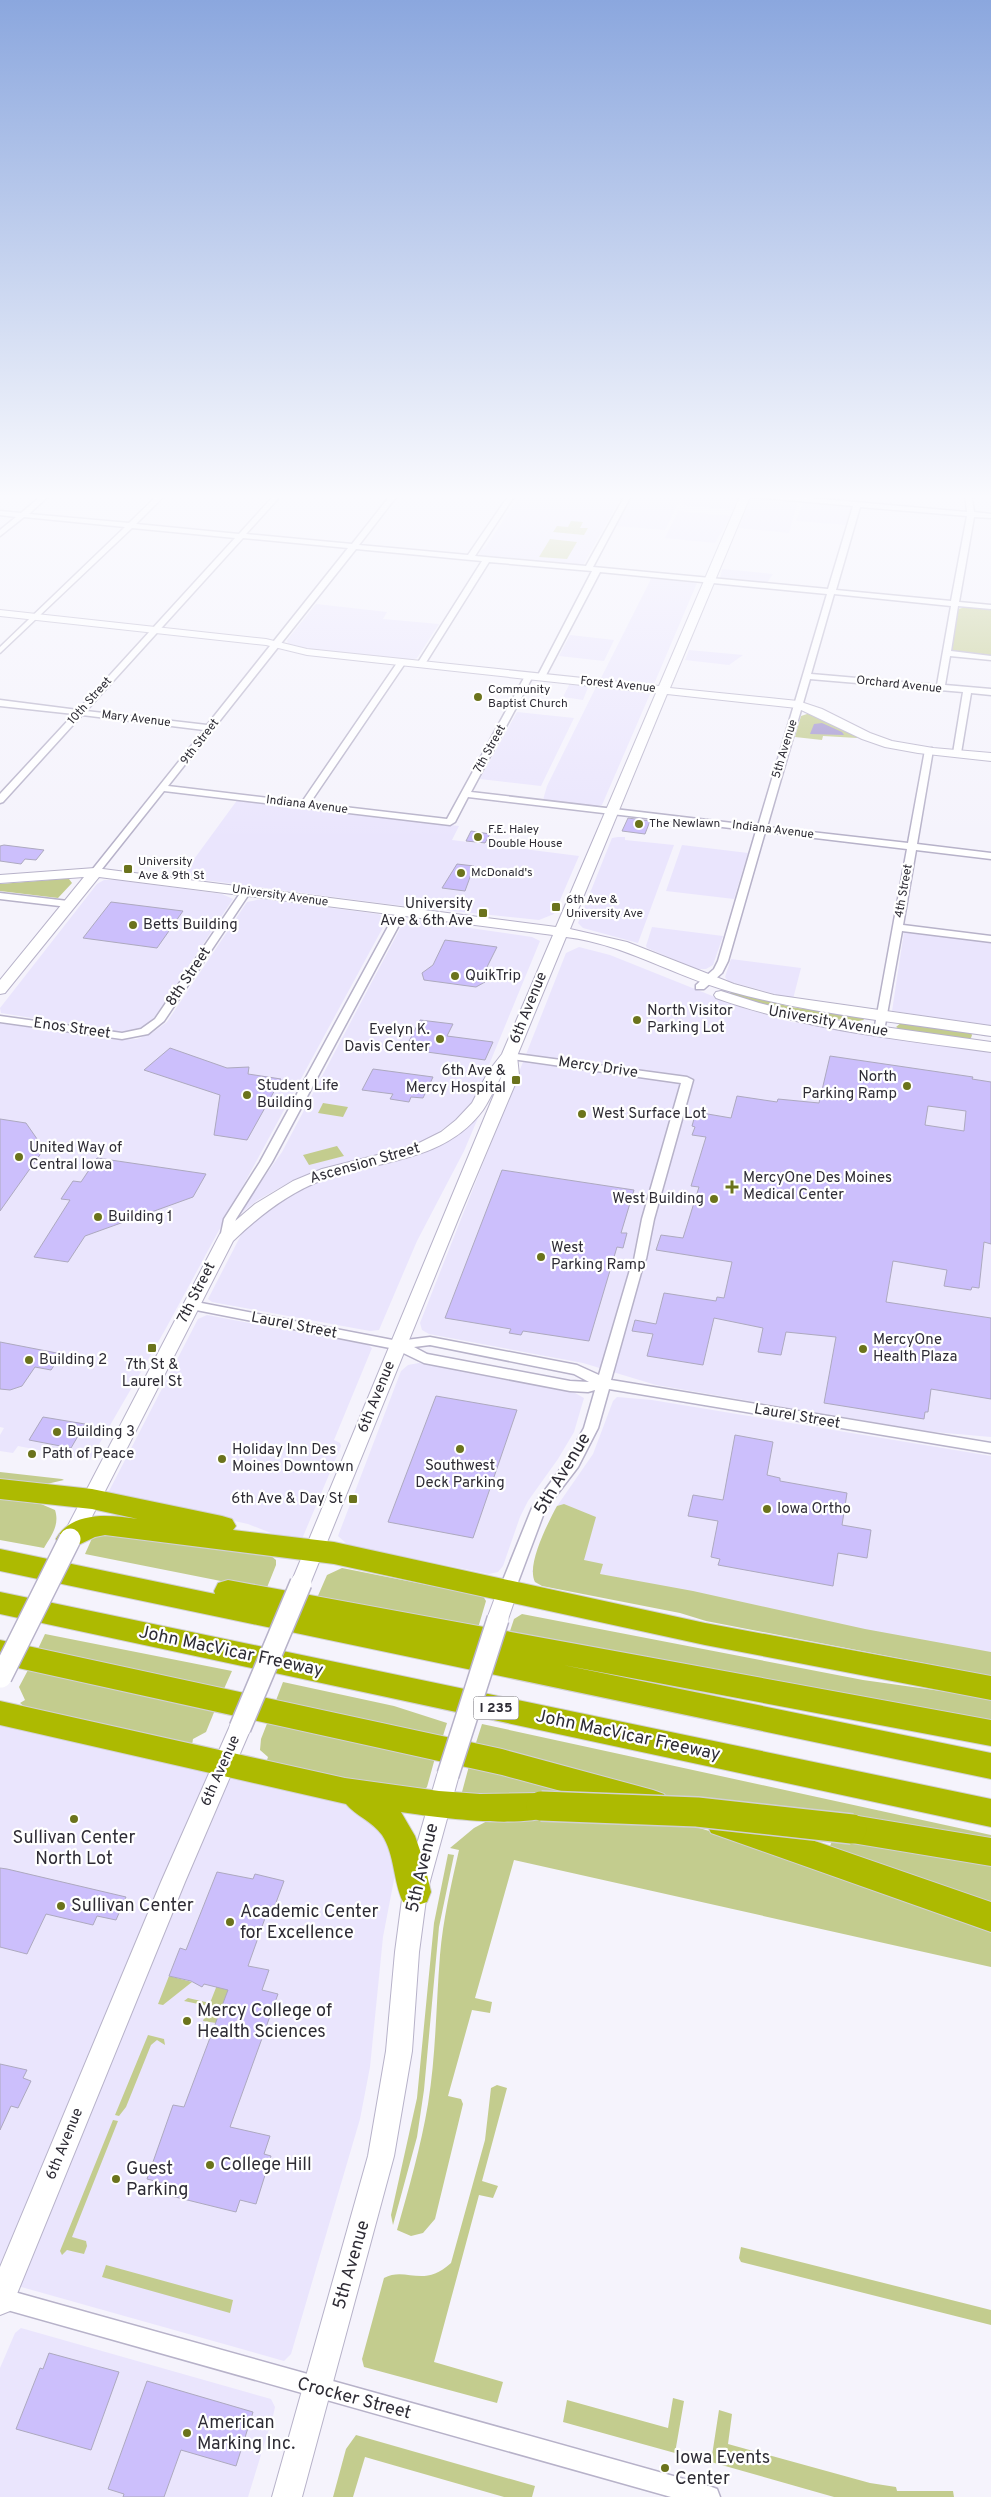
<svg xmlns="http://www.w3.org/2000/svg" width="991" height="2497" font-family="Overpass,sans-serif">
<style>
.built{fill:#eae5fd}
.green{fill:#c3cc8e}
.water{fill:#a193ce}
.building{fill:#ccbffc;stroke:#ada9bf;fill-rule:evenodd}
.lines{fill:none;stroke-linecap:round;stroke-linejoin:round}
.street-casing{stroke:#b7b2c9;stroke-width:3}
.secondary-casing{stroke:#b7b2c9;stroke-width:2}
.highway-casing{stroke:#d1d1d3;stroke-width:2}
.street{fill:#fff;fill-rule:evenodd}
.secondary{fill:#fff;fill-rule:evenodd}
.highway{fill:#adba01;fill-rule:evenodd}
.secondary-bridge-casing{stroke:#b7b2c9;stroke-width:24;stroke-linecap:butt}
.highway-bridge-casing{stroke:#d1d1d3;stroke-width:32;stroke-linecap:butt}
.secondary-bridge{stroke:#fff;stroke-width:21}
.highway-bridge{stroke:#adba01;stroke-width:29}
.poi-dot{fill:#6b731c;stroke:#fff;stroke-width:2}
.labels{text-anchor:middle;dominant-baseline:central;stroke-width:4.5;stroke-linejoin:round;paint-order:stroke}
.far-street-label{font-size:12px;fill:#2e2c35;stroke:#fff}
.far-poi-label{font-size:12px;fill:#2e2c35;stroke:#fff;text-anchor:start}
.shield{fill:#fff;stroke:#6d6b72;stroke-width:1}
.shield-label{font-size:14px;font-weight:bold;fill:#2e2c35}
.poi-label{font-size:15px;fill:#2e2c35;stroke:#fff;text-anchor:start}
.street-label{font-size:15px;fill:#2e2c35;stroke:#fff}
.near-street-label{font-size:18px;fill:#2e2c35;stroke:#fff}
.near-poi-label{font-size:18px;fill:#2e2c35;stroke:#fff;text-anchor:start}
</style>
<rect width="100%" height="100%" fill="#f5f3fc"/>
<path class="built" d="M522 492H624L583 565 479 556 480 551 485 548Z
M635 492H684L665 530 616 526Z
M688 492 732 495 738 499 733 510 681 505Z
M759 497 798 501 789 533 739 528 749 499Z
M803 502 848 506 851 508 846 525 796 521Z
M678 511 731 516 715 543 665 538Z
M722 569 773 574 766 584 720 579Z
M652 577 697 583 654 684 651 685 600 680Z
M316 604 387 612 383 619 439 624 417 658 412 660 309 649 288 644 287 640Z
M570 635 614 640 604 661 559 656Z
M689 650 743 655 729 665 685 660Z
M570 683 589 685 583 700 563 697Z
M596 687 650 694 602 805 596 806 543 800 547 786Z
M517 712 574 718 541 786 480 779Z
M238 799 459 826 452 840 579 856 554 914 539 920 387 904 181 877Z
M618 837H625V840L674 845 638 943 583 928 578 923 612 838Z
M682 845 748 853 734 899 666 891Z
M104 880H118L222 894 233 899 152 1021 141 1029 120 1032 1 1013 0 1008 97 884Z
M262 899 378 914 388 918 165 1330 90 1460 18 1446 13 1453 0 1451V1435L4 1428 0 1427V1023L116 1040 137 1039 152 1033 167 1022 247 902Z
M414 920 532 937 540 941 477 1094 463 1114 429 1139 399 1152 324 1169 295 1179 258 1200 236 1217 282 1152 403 923Z
M652 927 723 936 713 965 706 969H697L647 948 646 946Z
M904 932 991 942V1026L892 1011Z
M579 947 610 955 740 1007 791 1022 991 1051V1437L923 1431 656 1385 583 1363 429 1334 422 1330 420 1323 566 953Z
M731 959 801 968 793 999 728 981 725 977Z
M478 1118 464 1151 417 1241 379 1330 370 1331 212 1302 208 1299 241 1235 249 1225 292 1193 320 1181 417 1156 443 1144Z
M207 1315 368 1345 372 1348 334 1440 340 1443 341 1446 302 1539H286L248 1524 108 1493 198 1319Z
M419 1363 575 1393 584 1398 574 1432 558 1459 528 1501 520 1517 503 1566 498 1572 489 1574 348 1545 338 1536 401 1371 408 1365Z
M617 1397 652 1400 991 1456V1665L532 1572 544 1534 555 1509 593 1454 613 1401Z
M0 1723 354 1804 375 1815 397 1864 383 1937 370 2067 360 2119 291 2354 284 2361 0 2281Z
M21 2328 271 2399 275 2407 273 2416 248 2497H0V2368L15 2333Z"/>
<path class="green" d="M571 521 583 522 580 528H588L584 535 553 532 557 526 568 527Z
M550 539 577 542 567 559 539 557Z
M966 607 991 609V656L951 651 958 609Z
M810 713 857 736V738L823 736 822 740 795 737 801 716Z
M62 879H69L72 883 58 898 0 891V884Z
M732 991 791 1007 862 1017 864 1020 858 1021 804 1017 729 994Z
M902 1022 971 1033 972 1035 971 1038 966 1039 901 1030 896 1027Z
M323 1103 348 1107 343 1117 318 1113Z
M337 1146 344 1156 309 1165 303 1155Z
M0 1472 62 1479 64 1480 38 1486 0 1482Z
M0 1499 41 1504 55 1510C60 1525 51 1536 44 1548L0 1540Z
M564 1504 596 1517 584 1560 603 1564 600 1574 693 1591 865 1629 991 1652V1676L706 1621 680 1613 542 1586 535 1582C526 1565 548 1523 557 1506Z
M99 1533 270 1555 276 1560V1565L266 1590 85 1554 93 1536Z
M342 1568 483 1596 486 1601 478 1628 317 1598 327 1575Z
M522 1614 863 1680 991 1698V1723L509 1634 514 1619Z
M45 1634 232 1671 223 1691 37 1651Z
M28 1670 215 1710 206 1732 193 1739 192 1745 25 1707 20 1703 25 1700 19 1687Z
M283 1682 394 1706 447 1723 442 1739 275 1703Z
M268 1721 435 1758 427 1787 420 1794 266 1763 268 1757 260 1750 261 1739Z
M482 1724 991 1835V1841L675 1799 474 1749Z
M469 1766 588 1796H463L462 1792Z
M491 1819H669L753 1844 991 1928V1967L514 1860 475 1998 492 2002 490 2013 472 2010 448 2096 461 2099 463 2104 435 2219 423 2233 411 2236 397 2230C409 2188 421 2146 428 2104 436 2055 436 2005 440 1955 443 1920 451 1885 459 1850L450 1848 474 1828Z
M833 1839 991 1863V1903L830 1846Z
M448 1854 454 1855 439 1927 424 2090 417 2137 393 2225 391 2215 417 2098 434 1923Z
M169 1976 192 1982 163 2005 158 2004Z
M219 1980 231 1983 216 2023 203 2021 208 2006 184 2001 188 1998 210 2003Z
M148 2035 164 2039 165 2045 157 2040 151 2045 126 2107 119 2116 115 2115Z
M497 2085 507 2088 482 2181 498 2186 493 2198 479 2195 434 2362 503 2382 497 2403 364 2367 362 2359 384 2278C406 2266 423 2289 451 2263L485 2140 491 2088Z
M113 2120 118 2121 72 2237 86 2241 87 2246 84 2254 67 2250 62 2255 60 2251Z
M741 2247 991 2310V2325L741 2262 739 2258Z
M106 2265 233 2300 230 2313 102 2277Z
M673 2398 684 2401 675 2453 563 2422 567 2400 668 2428Z
M719 2410 732 2414 728 2444 870 2483 896 2487 897 2491H953L954 2497H834L711 2462Z
M356 2435 535 2486 532 2497H504L365 2457 353 2497H333L346 2449Z"/>
<path class="water" d="M822 723 842 732 844 735 810 734 814 724Z"/>
<path class="building" d="M628 818 650 821 645 834 622 831Z
M471 831 490 834 485 843 466 841Z
M4 845 44 850 36 860 25 859 21 864 0 861V846Z
M457 864 474 866 465 891 442 888Z
M111 902 183 911 157 948 83 938Z
M445 940 497 947 485 971 488 979 485 982 476 987 424 980 422 973 433 965Z
M420 1020 453 1024 447 1036 493 1042 485 1060 405 1049Z
M170 1048 227 1068 249 1067 248 1074 281 1079 247 1140 214 1135 220 1095 144 1070Z
M830 1056 973 1077 972 1079 991 1082V1244L984 1242 979 1288 972 1287 971 1290 944 1286 947 1270 893 1261 886 1302 991 1318V1399L931 1389 928 1412H925L924 1419 824 1403 836 1337 786 1332 781 1355 758 1352 763 1328 714 1318 703 1365 647 1356 653 1334 632 1331 635 1320 656 1324 664 1293 716 1301 717 1297 724 1298 732 1262 656 1250 661 1235 683 1238 699 1187 691 1186 706 1137 692 1135 695 1127 692 1126 696 1112 731 1118 737 1096 777 1102 778 1099 819 1103ZM928 1106 966 1111 964 1131 925 1125Z
M373 1069 433 1077 423 1098 411 1097 409 1102 390 1099 393 1094 362 1090Z
M0 1119 26 1123 44 1149 0 1211Z
M97 1158 206 1174 193 1197 85 1236 68 1262 34 1257 70 1200 61 1199 73 1181 81 1182Z
M502 1170 634 1190 621 1233H627L623 1248 617 1247 589 1341 523 1331 521 1335 509 1333 511 1329 445 1318Z
M0 1342 62 1354 51 1370 35 1367 22 1386 10 1390 0 1389Z
M436 1396 517 1410 473 1538 388 1522Z
M43 1417 85 1424 71 1448 29 1440Z
M735 1435 773 1442 767 1475 780 1478V1481L847 1493 842 1525 871 1530 867 1558 838 1553 833 1586 718 1565 720 1559 711 1557 718 1521 688 1516 693 1495 723 1500Z
M0 1868 7 1869 126 1897 116 1920 97 1916 93 1925 46 1914 27 1954 0 1947Z
M217 1872 253 1879 255 1874 284 1881 274 1908 269 1907 248 1966 269 1970 262 1990 278 1994 230 2127 270 2136 264 2154 271 2156 256 2204 240 2200 236 2212 167 2195 170 2185 147 2179 173 2105 184 2107 228 1990 204 1984 202 1987 191 1981 169 1976 180 1948 186 1950Z
M0 2064 27 2070 23 2078 31 2081 18 2108 11 2106 0 2130Z
M49 2353 119 2372 91 2450 16 2429 40 2368 43 2369Z
M147 2381 253 2412 236 2466 181 2450 164 2497H123L124 2494 108 2489Z"/>
<g class="lines">
<defs>
<path id="street" d="M46 492H53L29 514 129 523 161 492H168L136 524 239 534 277 492H284L246 534 352 544 393 492H400L359 545 468 555 511 492H517L475 556 586 566 627 492H633L593 567 828 589 853 506 719 494 716 492H742L967 512 965 492H971L974 512 991 514V518L974 517 959 602 991 605V609L958 606 951 651 991 656V660L950 656 945 685 991 689V695L971 693 961 753 957 756 953 753 963 692 810 679 767 827 908 843 925 750 932 748 933 750 917 844 991 853V859L916 850 903 925 991 936V942L902 931 884 1031 879 1034 875 1033 874 1031 907 849 765 832 728 961 722 973 704 989H696V985L714 969 718 961 756 831 468 797 455 822 450 825 164 791 98 874H92V870L204 730 82 715 3 802 0 803V794L74 714 0 706V700L78 710 235 538 132 528 0 653V647L125 527 24 517 0 536V530L16 517 0 515V511L21 513ZM860 507 967 516 951 601 836 590ZM243 538 348 548 207 725 86 711ZM356 549 482 561 417 664 421 666 425 664 489 562 592 571 537 677 541 679 545 677 600 572 827 594 758 826 471 792 533 676 529 674 525 676 447 819 310 803 406 662 402 660H399L302 802 168 786ZM834 594 951 606 937 685 811 674Z
M246 888 251 891 164 1021 148 1034 122 1039 0 1022V1016L122 1033 141 1029 155 1019 243 889Z
M0 893 68 901 73 904 68 907 0 899Z
M401 909 406 912 272 1162 236 1219 230 1241H222L220 1238 224 1219 260 1162 396 912Z
M509 1053 687 1077 693 1080 654 1219 646 1259 644 1262 611 1380 991 1443V1453L609 1389 598 1428 578 1467 545 1510 515 1590 512 1594 507 1596 502 1594 499 1590 532 1508 567 1460 584 1428 595 1390 588 1392 570 1391 424 1363 395 1349 191 1309 185 1305 191 1301 398 1341 430 1337 577 1365 599 1375 632 1263 634 1260 642 1219 681 1083 505 1058 503 1056 505 1054ZM430 1345 574 1374 589 1382 570 1381 427 1354 414 1347Z
M0 2288 709 2486 717 2489 720 2497H671L0 2308Z"/>
<path id="secondary" d="M742 492H752L670 688 798 701 822 709 870 733 892 741 933 748 991 753V761L918 753 885 747 862 739 797 708 667 694 570 929 627 942 734 984 774 995 991 1026V1036C905 1023 816 1015 732 992 675 977 625 944 566 937L517 1056 519 1075 459 1217 308 1589 301 1591 294 1589 291 1583 503 1073C496 1085 491 1098 483 1110 444 1163 377 1160 320 1181 287 1194 259 1216 233 1241L78 1544 71 1547 64 1544 61 1539 220 1234 255 1204 293 1181 322 1169 413 1146 441 1132 456 1120 472 1103 488 1072 502 1054 553 935 99 877 5 993 0 994V980L84 877 0 883V875L95 868 556 927 656 693 307 655 266 645 0 616V610L266 639 307 649 659 686Z
M721 991 759 1003 820 1018 991 1042V1052C898 1039 805 1030 716 998L714 995 716 992Z
M507 1582 514 1584 518 1590 506 1625 498 1627 490 1625 487 1619 500 1584Z
M240 1719 248 1721 251 1728 185 1882 10 2311 0 2315V2267L161 1882 229 1728 232 1721Z
M448 1765 456 1768 459 1775 427 1892 419 1952 412 2051 394 2156 302 2497H272L368 2156 386 2051 395 1952 403 1892 437 1775 440 1768Z"/>
<path id="highway" d="M0 1479 92 1489 222 1516 232 1519 236 1526 233 1530 334 1542 705 1623 991 1676V1700L705 1645 334 1564 105 1535 95 1537 70 1549 60 1546 56 1539C72 1510 111 1515 138 1519L92 1509 0 1499Z
M0 1549 215 1594 214 1591 218 1583 228 1580 991 1720V1746L563 1665 991 1753V1779L0 1571Z
M0 1592 991 1799V1827L0 1614Z
M0 1640 502 1749 653 1790 664 1794 669 1803 664 1812 653 1816 502 1775 0 1664Z
M0 1701 345 1778 439 1791 480 1794 541 1793 552 1796 557 1806 552 1816C516 1828 440 1818 401 1812L415 1836 424 1862 431 1892 427 1902 415 1906 403 1902C393 1881 395 1855 382 1835 372 1821 356 1816 346 1804L0 1725Z
M722 1809 991 1902V1932L711 1833 706 1823 711 1813Z
M852 1815 991 1838V1866L852 1843 841 1839 836 1829 841 1819Z"/>
</defs>
<use href="#street" class="street-casing"/>
<use href="#secondary" class="secondary-casing"/>
<use href="#highway" class="highway-casing"/>
<use href="#street" class="street"/>
<use href="#secondary" class="secondary"/>
<use href="#highway" class="highway"/>
<defs>
<path id="secondary-bridge" d="M1 1677 70 1539
M240 1728 301 1583
M448 1775 498 1619"/>
<path id="highway-bridge" d="M541 1806 697 1812 852 1829"/>
</defs>
<use href="#secondary-bridge" class="secondary-bridge-casing"/>
<use href="#highway-bridge" class="highway-bridge-casing"/>
<use href="#secondary-bridge" class="secondary-bridge"/>
<use href="#highway-bridge" class="highway-bridge"/>
</g>
<linearGradient id="sky" x2="0" y2="1"><stop stop-color="#8ba7de"/><stop offset="0.59" stop-color="#fafafe"/><stop offset="1" stop-color="#fafafe" stop-opacity="0"/></linearGradient>
<rect width="991" height="841" fill="url(#sky)"/>
<g class="poi-dot">
<circle cx="478" cy="697" r="5"/>
<circle cx="639" cy="824" r="5"/>
<circle cx="478" cy="837" r="5"/>
<rect x="123" y="864" width="10" height="10" rx="2.5"/>
<circle cx="461" cy="873" r="5"/>
<rect x="551" y="902" width="10" height="10" rx="2.5"/>
<rect x="478" y="908" width="10" height="10" rx="2.5"/>
<circle cx="133" cy="925" r="5"/>
<circle cx="455" cy="976" r="5"/>
<circle cx="637" cy="1020" r="5"/>
<circle cx="440" cy="1039" r="5"/>
<rect x="511" y="1075" width="10" height="10" rx="2.5"/>
<circle cx="907" cy="1086" r="5"/>
<circle cx="247" cy="1095" r="5"/>
<circle cx="582" cy="1114" r="5"/>
<circle cx="19" cy="1157" r="5"/>
<path d="M729.5 1179.5h5v5h5v5h-5v5h-5v-5h-5v-5h5z"/>
<circle cx="714" cy="1199" r="5"/>
<circle cx="98" cy="1217" r="5"/>
<circle cx="541" cy="1257" r="5"/>
<rect x="147" y="1343" width="10" height="10" rx="2.5"/>
<circle cx="863" cy="1349" r="5"/>
<circle cx="29" cy="1360" r="5"/>
<circle cx="57" cy="1432" r="5"/>
<circle cx="460" cy="1449" r="5"/>
<circle cx="32" cy="1454" r="5"/>
<circle cx="222" cy="1459" r="5"/>
<rect x="348" y="1494" width="10" height="10" rx="2.5"/>
<circle cx="767" cy="1509" r="5"/>
<circle cx="74" cy="1819" r="5"/>
<circle cx="61" cy="1906" r="5"/>
<circle cx="230" cy="1922" r="5"/>
<circle cx="187" cy="2021" r="5"/>
<circle cx="210" cy="2165" r="5"/>
<circle cx="116" cy="2179" r="5"/>
<circle cx="187" cy="2433" r="5"/>
<circle cx="665" cy="2468" r="5"/>
</g>
<g class="labels">
<g class="far-street-label">
<text transform="translate(618 685) rotate(6)">Forest Avenue</text>
<text transform="translate(899 685) rotate(6)">Orchard Avenue</text>
<text transform="translate(90 701) rotate(-48)">10th Street</text>
<text transform="translate(136 719) rotate(7)">Mary Avenue</text>
<text transform="translate(200 742) rotate(-52)">9th Street</text>
<text transform="translate(490 749) rotate(-61)">7th Street</text>
<text transform="translate(785 749) rotate(-73)">5th Avenue</text>
<text transform="translate(307 805) rotate(7)">Indiana Avenue</text>
<text transform="translate(773 830) rotate(7)">Indiana Avenue</text>
<text transform="translate(904 891) rotate(-80)">4th Street</text>
<text transform="translate(280 896) rotate(8)">University Avenue</text>
</g>
<g class="far-poi-label">
<text x="488" y="690">Community<tspan x="488" dy="14">Baptist Church</tspan></text>
<text x="649" y="824">The Newlawn</text>
<text x="488" y="830">F.E. Haley<tspan x="488" dy="14">Double House</tspan></text>
<text x="138" y="862">University<tspan x="138" dy="14">Ave &amp; 9th St</tspan></text>
<text x="471" y="873">McDonald's</text>
<text x="566" y="900">6th Ave &amp;<tspan x="566" dy="14">University Ave</tspan></text>
</g>
<rect class="shield" x="473.5" y="1696.5" width="45" height="23" rx="4"/>
<g class="shield-label">
<text x="496" y="1708">I 235</text>
</g>
<g class="poi-label">
<text x="473" y="904" text-anchor="end">University<tspan x="473" dy="17">Ave &amp; 6th Ave</tspan></text>
<text x="143" y="925">Betts Building</text>
<text x="465" y="976">QuikTrip</text>
<text x="647" y="1011">North Visitor<tspan x="647" dy="17">Parking Lot</tspan></text>
<text x="430" y="1030" text-anchor="end">Evelyn K.<tspan x="430" dy="17">Davis Center</tspan></text>
<text x="506" y="1071" text-anchor="end">6th Ave &amp;<tspan x="506" dy="17">Mercy Hospital</tspan></text>
<text x="897" y="1077" text-anchor="end">North<tspan x="897" dy="17">Parking Ramp</tspan></text>
<text x="257" y="1086">Student Life<tspan x="257" dy="17">Building</tspan></text>
<text x="592" y="1114">West Surface Lot</text>
<text x="29" y="1148">United Way of<tspan x="29" dy="17">Central Iowa</tspan></text>
<text x="743" y="1178">MercyOne Des Moines<tspan x="743" dy="17">Medical Center</tspan></text>
<text x="704" y="1199" text-anchor="end">West Building</text>
<text x="108" y="1217">Building 1</text>
<text x="551" y="1248">West<tspan x="551" dy="17">Parking Ramp</tspan></text>
<text x="873" y="1340">MercyOne<tspan x="873" dy="17">Health Plaza</tspan></text>
<text x="39" y="1360">Building 2</text>
<text x="152" y="1365" text-anchor="middle">7th St &amp;<tspan x="152" dy="17">Laurel St</tspan></text>
<text x="67" y="1432">Building 3</text>
<text x="232" y="1450">Holiday Inn Des<tspan x="232" dy="17">Moines Downtown</tspan></text>
<text x="42" y="1454">Path of Peace</text>
<text x="460" y="1466" text-anchor="middle">Southwest<tspan x="460" dy="17">Deck Parking</tspan></text>
<text x="343" y="1499" text-anchor="end">6th Ave &amp; Day St</text>
<text x="777" y="1509">Iowa Ortho</text>
</g>
<g class="street-label">
<text transform="translate(189 977) rotate(-56)">8th Street</text>
<text transform="translate(529 1008) rotate(-68)">6th Avenue</text>
<text transform="translate(828 1022) rotate(10)">University Avenue</text>
<text transform="translate(72 1029) rotate(8)">Enos Street</text>
<text transform="translate(598 1068) rotate(8)">Mercy Drive</text>
<text transform="translate(365 1164) rotate(-16)">Ascension Street</text>
<text transform="translate(197 1293) rotate(-63)">7th Street</text>
<text transform="translate(294 1326) rotate(11)">Laurel Street</text>
<text transform="translate(377 1397) rotate(-68)">6th Avenue</text>
<text transform="translate(797 1417) rotate(10)">Laurel Street</text>
<text transform="translate(221 1771) rotate(-66)">6th Avenue</text>
<text transform="translate(65 2144) rotate(-68)">6th Avenue</text>
</g>
<g class="near-street-label">
<text transform="translate(563 1474) rotate(-59)">5th Avenue</text>
<text transform="translate(231 1652) rotate(12)">John MacVicar Freeway</text>
<text transform="translate(628 1736) rotate(12)">John MacVicar Freeway</text>
<text transform="translate(423 1868) rotate(-77)">5th Avenue</text>
<text transform="translate(352 2265) rotate(-74)">5th Avenue</text>
<text transform="translate(354 2399) rotate(15)">Crocker Street</text>
</g>
<g class="near-poi-label">
<text x="74" y="1838" text-anchor="middle">Sullivan Center<tspan x="74" dy="21">North Lot</tspan></text>
<text x="71" y="1906">Sullivan Center</text>
<text x="240" y="1912">Academic Center<tspan x="240" dy="21">for Excellence</tspan></text>
<text x="197" y="2011">Mercy College of<tspan x="197" dy="21">Health Sciences</tspan></text>
<text x="220" y="2165">College Hill</text>
<text x="126" y="2169">Guest<tspan x="126" dy="21">Parking</tspan></text>
<text x="197" y="2423">American<tspan x="197" dy="21">Marking Inc.</tspan></text>
<text x="675" y="2458">Iowa Events<tspan x="675" dy="21">Center</tspan></text>
</g>
</g>
</svg>
